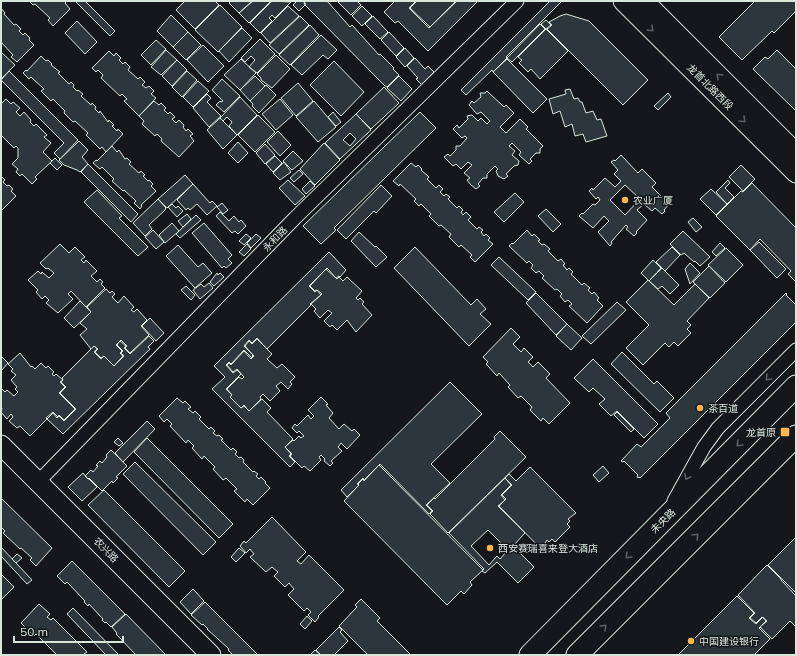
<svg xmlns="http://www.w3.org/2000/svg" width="797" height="656" font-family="Mulish,'Noto Sans SC',sans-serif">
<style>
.building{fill:#2c363c;stroke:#d8e6dc;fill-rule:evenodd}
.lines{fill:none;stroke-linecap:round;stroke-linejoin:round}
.street-casing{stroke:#d8e6dc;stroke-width:15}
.secondary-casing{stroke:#d8e6dc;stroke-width:21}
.primary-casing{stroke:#d8e6dc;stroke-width:23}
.street{stroke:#14181c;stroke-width:13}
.secondary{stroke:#14181c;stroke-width:19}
.primary{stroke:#14181c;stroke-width:21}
.oneway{stroke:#59605f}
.poi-dot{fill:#ffb74d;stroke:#14181c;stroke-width:1.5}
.labels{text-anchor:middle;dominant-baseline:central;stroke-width:3;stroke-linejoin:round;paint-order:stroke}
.street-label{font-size:10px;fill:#d8e6dc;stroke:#14181c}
.poi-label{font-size:10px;fill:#d8e6dc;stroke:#14181c;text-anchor:start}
</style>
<rect width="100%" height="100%" fill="#14181c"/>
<path class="building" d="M29 1H67L65 3 70 9 53 26 48 20 50 18 35 4 33 5Z
M75 1H85L115 31 110 36Z
M185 1H215L219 5 195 29 176 10Z
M231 1H252L239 13 229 3Z
M253 1H271L249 23 239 13Z
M272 1 291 2 275 18 272 15 269 18 272 21 260 33 250 23Z
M297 1H305L304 3 305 5 299 11 293 5Z
M306 1H327L350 27 352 25 379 55 380 54 394 68 393 69 399 75 387 87 385 86 305 5 306 4 304 3Z
M337 1H357L361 5 351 15Z
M395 1H416L409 8 429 28 457 1H478L428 51 398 21 395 23 384 12Z
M417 1H456L430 27 410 8Z
M550 1H562L506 57 507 58 493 72 492 70 466 95 461 90Z
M755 1H796V11L774 33 772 31 742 60 719 37Z
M220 5 242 27 218 52 195 30Z
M288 6 299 16 270 43 261 33Z
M362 6 372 16 362 26 352 16Z
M1 8 5 13 4 14 14 25 16 24 21 29 19 31 23 35 25 33 30 38 29 40 34 45 17 62 11 57 13 55 1 42Z
M566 14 589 21 648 80 623 105 547 29 552 25 549 22 560 16Z
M171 15 188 32 173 47 157 31Z
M300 16 309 25 279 54 269 45Z
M373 16 388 32 380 39 365 24Z
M546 20 551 25 546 29 541 24Z
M77 21 97 42 85 54 65 33Z
M540 24 545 29 512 62 507 58Z
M310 25 319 35 290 65 279 55Z
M242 28 252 38 229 62 219 51Z
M546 29 568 51 540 79 531 69 528 72 519 63 522 60 518 57Z
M188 32 201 45 186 60 173 47Z
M389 32 404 48 396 56 381 40Z
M321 35 337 50 328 59 323 55 302 75 291 65Z
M260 39 275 54 257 73 249 67 255 60 251 56 245 62 241 58Z
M156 40 166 49 151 65 141 55Z
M203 45 224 66 208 82 187 60Z
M405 48 414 58 405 67 396 57Z
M166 50 177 60 161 75 151 67Z
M777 50 796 69V111L753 69 765 57 768 59Z
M109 51 114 56 116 53 121 58 119 60 123 64 125 62 130 67 128 70 138 79 140 77 145 82 142 85 146 88 149 86 154 91 151 94 156 98 139 116 124 101 127 99 122 94 120 96 101 78 103 75 98 70 96 72 92 68Z
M1 52 15 65 1 79Z
M276 55 290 69 272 88 261 80V78L257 74Z
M41 56 46 61 48 60 52 64 51 65 60 72 58 73 69 84 71 82 74 85 73 87 77 91 78 90 83 94 81 96 91 105 92 103 96 107 95 109 99 113 100 111 108 122 109 120 114 125 112 126 117 131 118 129 123 134 106 152 102 147 100 149 86 135 88 133 75 121 73 122 64 113 65 111 53 99 51 101 41 91 44 89 31 77 29 79 23 73 26 70 27 71Z
M415 58 425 69 428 66 434 72 422 85 416 79 418 78 407 66Z
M241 59 256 73 240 90 224 75Z
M507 59 547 99 533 113 493 72Z
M177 60 187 70 172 86 162 76Z
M334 61 364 92 341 116 310 85Z
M9 71 78 140 60 159 54 153 64 143 1 80Z
M187 71 197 80 182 97 172 87Z
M255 76 265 86 250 101 240 90Z
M399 76 412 89 401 101 387 88Z
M222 79 240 96 224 112 216 105 220 101 221 102 223 101 212 90Z
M198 81 209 91 193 107 183 97Z
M298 83 313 101 296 116 281 98Z
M266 85 276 95 259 113 252 106 253 104 250 101Z
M384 87 399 103 371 129 356 114Z
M570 89 574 99 578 98 580 102H582L586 113 593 111 597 120 601 119 607 136 586 142 583 134 575 136 572 124 565 127 560 111 553 114 549 99 566 94 565 90Z
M487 91 504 107 506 105 514 113 500 127 506 133 520 119 528 127 526 129 543 146 540 149V153H536L530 159 532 161 529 164 519 155 521 152 512 143 509 146 515 151 512 155 519 161 518 165 514 166 506 174 508 176 504 179 498 176 496 171 498 169 495 166 487 174V178H483L478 184 480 186 476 189 470 184 467 180 470 178 464 173 472 165 468 162 461 169 456 164 453 166 444 157 448 154 450 156 456 150V146H460L467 138 465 136 462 138 453 129 457 125 459 128 468 119 467 116 472 115 478 121 481 118 487 124 490 121 481 112 477 114 469 105 472 101 474 103 481 97 480 93H485Z
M668 93 671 97 658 110 654 106Z
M207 94 211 98 207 102 221 116 209 127 193 108Z
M240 97 257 115 237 135 229 126 232 122 227 117 223 121 220 118Z
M6 99 11 104 13 102 20 108 16 112 20 116 24 112 31 120 30 122 34 126 36 124 47 135 44 137 51 143 43 152 52 161 35 177 37 179 32 184 22 174 20 176 16 172 18 169 12 164 18 158V148L16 146 14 148 1 135V104Z
M280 99 293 115 276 130 262 114Z
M154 101 159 105 161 103 166 108 164 110 168 114 170 112 175 117 172 119 176 123 179 120 184 125 183 127 186 131 188 129 193 134 190 136 194 141 179 157 161 141 162 139 157 134 155 136 142 124 144 121 139 116Z
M314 101 336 127 318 142 296 117Z
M333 112 341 122 336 126 328 117Z
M420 112 436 128 334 228 336 230 321 244 303 226Z
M356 114 371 130 340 159 325 143ZM350 133 356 139 350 146 343 140Z
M258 115 275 132 255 152 238 135Z
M220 118 237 135 223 149 207 130Z
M278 131 291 145 280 156 267 142Z
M79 141 88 150 82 157 88 164 80 172 77 170 64 165 59 160Z
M238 142 248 153 238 163 228 153Z
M324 143 340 160 315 185 300 169Z
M265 144 275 155 265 164 256 153Z
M112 146 117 152 119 150 125 159 127 158 131 162 129 164 139 173 141 171 145 175 143 176 148 181 149 180 153 184 151 186 156 191 141 205 142 206 140 209 134 203 136 201 124 190 123 191 112 181 114 179 102 167 100 169 93 163 96 160 97 161Z
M293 151 303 161 292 170 283 161Z
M621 155 638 173 642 169 656 183 652 187 669 204 664 210 665 211 662 214 655 208 652 211 644 204 637 210 647 220 636 232 637 233 634 236 626 229 628 227 626 225 611 242 612 243 610 246 598 232 609 221 604 216 593 228 579 216 582 213 583 214 593 204 595 205 600 200 598 197 596 199 589 191 592 188 593 190 605 178 615 187 621 181 614 174 618 170 611 162 614 160 615 161Z
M275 156 282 163 273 172 266 164Z
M55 158 62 165 57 170 50 163Z
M284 162 291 172 280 180 273 173Z
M411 163 416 167 418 165 422 169 421 170 429 177 427 179 436 188 439 185 443 189 440 192 444 196 446 194 450 197 448 199 457 208 459 206 463 210 461 212 463 215 466 212 471 217 468 220 477 229 479 227 483 230 481 232 484 236 486 234 490 238 488 240 493 244 475 262 470 257 472 255 461 245 459 247 449 237 451 234 441 225 439 226 429 216 431 214 421 204 419 206 414 201 416 199 400 184 399 186 393 181Z
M88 164 138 214 131 222 81 172Z
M741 165 755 179 743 191 729 177Z
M299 170 303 174 294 182 290 178Z
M185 175 193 184 167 208 158 199Z
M1 176 5 180 3 182 7 186 9 185 13 189 11 191 16 196 1 211Z
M288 180 305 196 295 205 279 188Z
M728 180 730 183 725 188 734 197 727 204 716 192Z
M310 181 315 186 306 194 302 189Z
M752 183 796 228V282L788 274 791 271 760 239 750 250 716 216 741 191 743 192Z
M193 184 210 203 212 201 217 206 207 215 197 204 190 210 188 208 186 210 177 200Z
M381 185 392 196 376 213 374 211 346 239 337 230Z
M625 185 640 199 625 215 610 200Z
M711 189 727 204 716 215 700 199Z
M97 190 122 216 119 218 148 247 138 256 84 202Z
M515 193 524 202 504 222 494 212Z
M158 199 166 208 165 210 149 225 152 229 145 236 133 223Z
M222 203 228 210 223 214 217 207Z
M172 204 176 208 178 206 183 211 177 217 168 207Z
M546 209 561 224 553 232 538 216Z
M220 212 229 221 234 216 239 222 241 220 246 226 238 234 235 231 232 233 216 216Z
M187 214 191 219 183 227 178 221Z
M196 215 201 220 180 238 176 234Z
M693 218 702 227 696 232 688 222Z
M172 223 179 231 165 243 159 235Z
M204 223 232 255 228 259 232 263 226 268 224 266 222 268 192 233Z
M153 230 164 242 156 249 145 237Z
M527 230 532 236 534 234 540 240 538 241 542 245 544 244 550 249 548 251 558 261 561 259 565 264 563 265 567 270 569 268 573 272 571 274 582 285 584 283 590 288 588 290 592 294 594 292 599 298 597 300 603 306 587 323 569 306 572 304 568 300 565 302 560 296 562 294 557 289 555 290 542 278 544 276 539 271 536 273 531 268 533 265 529 261 527 263 509 246 512 243 513 244Z
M683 231 710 257 700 266 695 261 694 262 684 253 681 255 670 244Z
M359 232 375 247 376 246 387 257 376 267 351 241Z
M246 234 251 238 244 245 239 241Z
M256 234 261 238 251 248 247 243Z
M759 242 786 269 777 278 750 250Z
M720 243 725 248 716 256 712 252Z
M60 244 69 253 75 247 85 257 81 260 84 263 86 260 97 271 91 276 97 282 100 279 103 282 101 284 105 288 86 307 71 291 68 294 73 299 58 313 46 303 49 300 45 296 42 299 36 292 38 290 28 280 38 271 41 274 42 272 49 278 54 273 48 268 46 269 40 263Z
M247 244 251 249 244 256 239 252Z
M178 245 198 267 203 263 212 273 195 288 166 256Z
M415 247 471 305 477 299 486 309 480 314 491 324 469 346 394 268Z
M672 247 680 255 665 271 656 262Z
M726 248 743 265 726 282 708 265Z
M329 252 346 270 340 277 339 276 336 278 327 268 309 286 315 292 317 290 321 295 310 304 311 305 267 349 257 338 252 343 249 340 244 346 253 355 252 356 253 357 252 358 244 350 231 364 229 362 226 365 233 373 237 370 241 374 226 389 232 395 230 397 241 408 244 406 249 411 262 399 271 408 267 412 293 439 285 447 291 454 289 456 295 462 290 467 212 389 225 377 214 366Z
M499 257 536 292 528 300 491 265Z
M653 260 661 268 649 281 641 273Z
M690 263 700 273 690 284 685 269Z
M709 266 725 283 710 298 693 282Z
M662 268 679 285 670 294 662 286 658 289 649 281Z
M326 269 337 279 339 277 343 281 347 277 362 291 356 298 358 300 360 298 364 302 362 304 372 315 356 332 347 320 337 330 332 325 330 327 324 321 332 313 328 310 320 318 314 311 316 309 311 304 322 294 317 290 315 291 310 286Z
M217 273 218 275 220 273 224 277 214 286 210 282Z
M648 280 674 305 695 284 709 298 687 321 691 325 687 329 691 333 678 346 674 342 669 347 665 343 643 365 626 348 649 325 626 302Z
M209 283 213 288 200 299 193 290 201 284 204 287Z
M186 286 195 295 191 300 181 290Z
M106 289 110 293 112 291 115 294 112 297 118 303 124 296 134 307 131 310 134 312 137 309 147 320 141 326 149 335 130 353 125 348 127 346 121 340 116 345 122 351 120 353 123 356 114 366 104 356 101 358 95 352 98 349 94 346 91 349 80 335 87 329 80 323 91 312 87 307Z
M536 293 567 324 556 335 526 303Z
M786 293 787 294 786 295 796 305V322L640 478 639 477 638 478 637 476 638 475 624 461 623 462 621 461 637 444 641 447 670 418 666 413Z
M80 301 91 312 74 328 64 318Z
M617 302 626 310 591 344 582 336Z
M150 318 164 333 156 341 142 326Z
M567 324 582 338 571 350 556 336Z
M511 328 520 337 513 344 521 352 524 348 533 357 528 362 533 367 538 362 550 374 546 378 570 403 549 424 543 418 541 421 530 410 532 407 521 396 518 398 508 387 510 385 499 373 497 376 486 364 488 362 483 357Z
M149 336 154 341 148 347 150 349 63 434 47 419 53 413 57 418 59 416 64 421 76 409 60 393 66 387 61 382 63 380 62 378 94 346 97 349 94 352 101 359 104 356 114 366 124 356 121 353 123 351 117 345 120 341 126 346 124 348 130 354Z
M257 339 272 354 267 359 277 368 282 364 295 377 290 382 292 384 288 389 281 382 276 386 280 391 270 401 263 394 260 397 261 399 249 411 244 405 241 408 230 397 232 395 227 389 239 377 242 379 244 377 237 369 233 372 227 365 229 363 231 365 244 351 251 359 254 356 245 346 249 341 252 344Z
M622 352 654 384 657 381 674 398 660 412 611 364Z
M20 353 31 367 32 366 35 369 41 363 46 368 48 366 54 372 52 374 54 376 56 374 63 380 60 382 65 387 59 393 75 409 64 420 59 415 58 417 53 412 46 418 47 419 30 436 20 426 17 428 9 421 13 417 11 414 7 419 1 412 2 408 1 407V388L5 392 7 390 14 396 18 392 15 389 17 387 11 380 16 375 11 371 13 369 8 364Z
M1 356 8 363 1 371Z
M593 359 658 424 644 438 617 411 611 416 599 404 605 399 593 388 589 392 574 378Z
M450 382 482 414 431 464 450 483 426 505 432 511 429 514 380 464 364 480 363 478 357 484 359 485 347 497 341 490Z
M321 397 328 404 326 405 333 413 329 418 339 429 344 424 352 431 354 429 360 435 347 449 341 443 338 447 342 451 331 461 333 463 330 466 324 461 325 459 321 455 319 457 321 460 310 471 304 466 302 468 290 456 292 454 285 447 293 440 294 441 299 436 301 438 304 436 299 431 297 433 292 428 295 424 297 426 308 415 311 419 314 416 308 410Z
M177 398 183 403 185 401 191 407 188 409 193 413 195 411 201 417 199 419 209 429 211 427 215 431 213 433 217 436 219 435 223 439 221 440 231 450 233 448 237 452 235 454 239 458 241 457 244 460 243 462 253 472 254 471 258 474 256 476 259 479 261 477 266 482 265 483 270 488 253 505 247 499 245 502 234 491 237 489 226 478 223 480 213 469 215 467 204 456 202 459 192 448 194 446 188 440 186 443 170 426 172 424 167 419 164 422 159 416Z
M617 412 634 429 631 432 614 415Z
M147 421 155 429 123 462 115 453Z
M500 431 526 457 448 533 430 514 433 511 427 505 434 498 435 499 495 439 494 437Z
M118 438 123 443 119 446 114 442Z
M147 438 233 524 219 538 134 452Z
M111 450 127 466 116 477 118 478 113 483 112 481 102 491 89 478 88 479 85 476 91 470 93 472 98 466 96 465 100 461 102 463 107 457 106 455Z
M135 462 216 542 203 555 123 474Z
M379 465 483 570 470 582 472 585 464 594 461 591 447 605 344 501 359 485 358 484 363 479 364 481Z
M603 466 609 473 599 482 593 475Z
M530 467 576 513 568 519 570 521 567 524 570 527 555 542 552 539 549 542 547 540 541 549 499 506 506 499 502 495 512 485 505 478 509 474 516 481Z
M83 473 88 479H89L97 487 82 501 68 487Z
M505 478 511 485 501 495 505 500 498 506 525 533 513 546 534 567 518 583 497 562 485 573 482 571 484 569 449 533Z
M104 490 185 571 169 587 88 505Z
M1 498 52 548 36 566 30 560 32 558 21 548 20 549 3 533 5 531 1 527Z
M272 517 306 552 297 561 301 564 309 555 344 590 318 616 319 617 315 622 308 615 311 612 307 608 304 611 288 595 294 589 289 583 285 587 274 576 278 572 272 567 266 572 250 557 254 554 250 549 246 553 240 546 244 541 246 543Z
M488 530 508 550 500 559 497 556 489 565 471 546Z
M796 537V593L768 565Z
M1 547 32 580 27 584 1 556Z
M239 548 245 553 236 562 231 557Z
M17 554 22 558 16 563 12 559Z
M72 561 125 614 111 627 106 622 105 623 102 620 103 619 89 604 88 606 84 602 85 601 67 582 65 584 57 576Z
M767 565 781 579V580L795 595 796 594V627L790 621 772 639 760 627 767 621 762 617 756 623 750 618 755 613 738 595Z
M1 574 14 587 1 600Z
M193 589 204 601 191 614 180 602Z
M737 596 754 613 749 618 756 624 763 617 766 621 759 628 770 639 754 655H678Z
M361 599 380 618 377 621 411 655H368L339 626 357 607 355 605Z
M205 602 258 655H233L228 650 229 649 207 629H208L203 624 202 625 191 615Z
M39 604 50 614 47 617 51 620 53 618 87 652 84 654 85 655H57L36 634 34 636 21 623Z
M73 608 119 655H106L67 614Z
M126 614 166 655H136L116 634 117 633 112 627Z
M307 616 312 621 305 629 300 624Z
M339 627 342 630 340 632 348 641 334 655H321L316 650Z
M315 650 321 655H310Z"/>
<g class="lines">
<defs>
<path id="street" d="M38 482 295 218 517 1
M674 501 704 447 718 428 796 350"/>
<path id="secondary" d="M623 1 796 173
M644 1 796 153
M1 445 211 655"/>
<path id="primary" d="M530 655 796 386
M577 655 796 436"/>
</defs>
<use href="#street" class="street-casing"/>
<use href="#secondary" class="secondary-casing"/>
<use href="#primary" class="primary-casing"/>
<use href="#street" class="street"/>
<use href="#secondary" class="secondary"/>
<use href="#primary" class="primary"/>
</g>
<defs><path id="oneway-chevron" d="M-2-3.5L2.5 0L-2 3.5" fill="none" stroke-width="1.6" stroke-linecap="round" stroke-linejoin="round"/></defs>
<g class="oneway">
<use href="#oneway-chevron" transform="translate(651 29) rotate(45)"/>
<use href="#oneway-chevron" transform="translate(719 76) rotate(-135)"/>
<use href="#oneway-chevron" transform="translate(743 120) rotate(45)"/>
<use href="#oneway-chevron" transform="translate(768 378) rotate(135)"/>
<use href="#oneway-chevron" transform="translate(739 444) rotate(135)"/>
<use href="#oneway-chevron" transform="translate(687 477) rotate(116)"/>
<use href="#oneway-chevron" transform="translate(696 536) rotate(-45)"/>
<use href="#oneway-chevron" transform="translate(628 556) rotate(135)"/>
<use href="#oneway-chevron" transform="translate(604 627) rotate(-45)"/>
</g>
<g class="poi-dot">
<circle cx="625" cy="200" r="4"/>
<circle cx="700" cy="408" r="4"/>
<rect x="780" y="427" width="10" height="10" rx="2"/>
<circle cx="490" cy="548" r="4"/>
<circle cx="691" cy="641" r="4"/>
</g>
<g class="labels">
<g class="street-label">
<text transform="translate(710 87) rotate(45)">龙首北路西段</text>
<text transform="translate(275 239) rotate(-46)">永和路</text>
<text transform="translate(663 521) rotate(-45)">未央路</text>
<text transform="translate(106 550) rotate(45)">农兴路</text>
</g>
<g class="poi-label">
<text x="633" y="200">农业广厦</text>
<text x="708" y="408">茶百道</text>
<text x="776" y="432" text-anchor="end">龙首原</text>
<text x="498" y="548">西安赛瑞喜来登大酒店</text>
<text x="699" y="641">中国建设银行</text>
</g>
</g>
<rect width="797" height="656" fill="none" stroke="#d8e6dc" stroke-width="4"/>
<path d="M14 636v6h109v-6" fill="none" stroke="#d8e6dc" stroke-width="2"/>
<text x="20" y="636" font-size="12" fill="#d8e6dc" stroke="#14181c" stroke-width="3" paint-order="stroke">50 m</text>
</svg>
